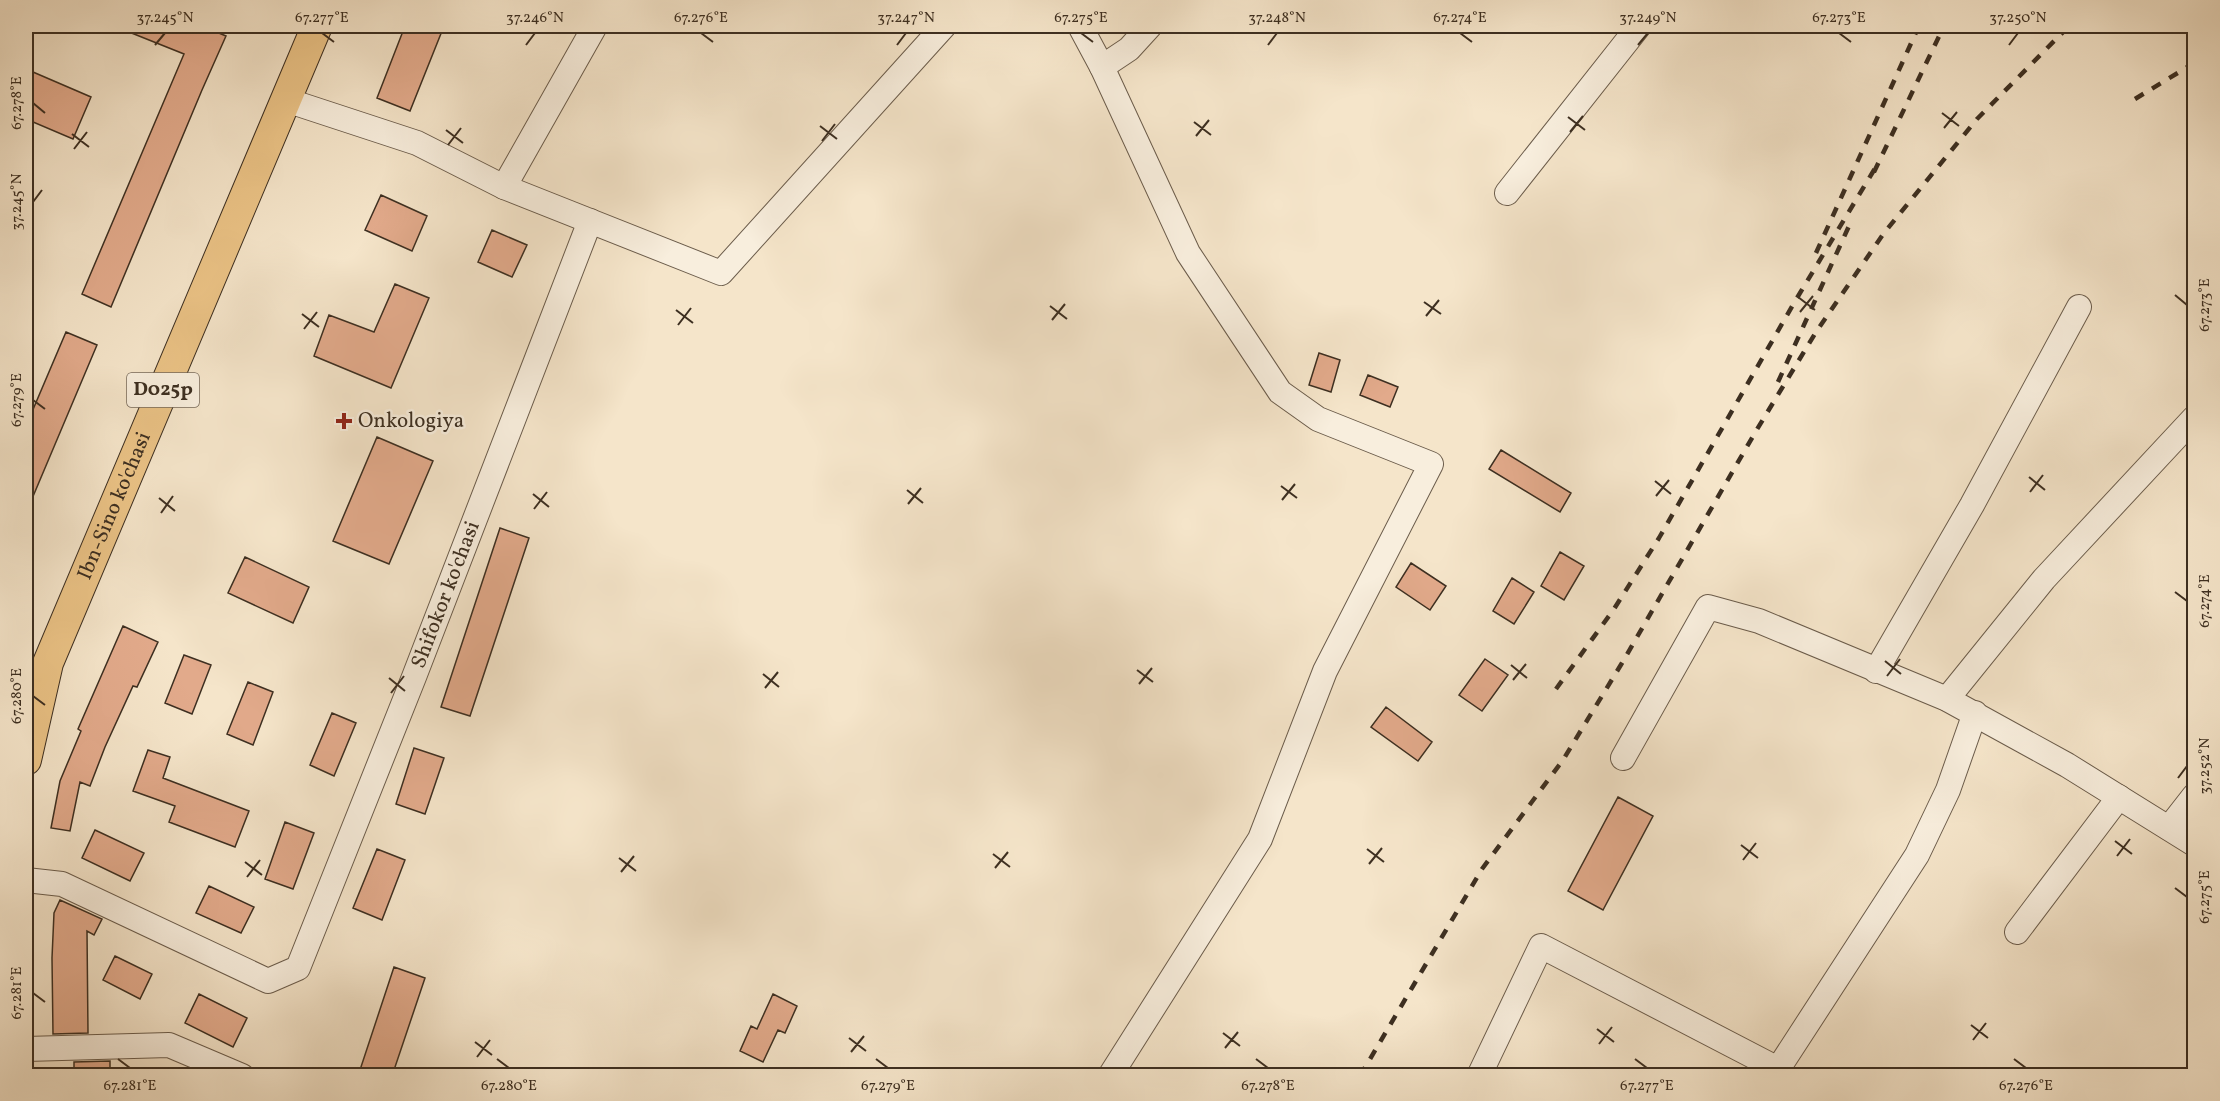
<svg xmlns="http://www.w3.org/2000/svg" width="2220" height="1101" font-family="Vollkorn,serif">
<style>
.building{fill:#e2aa8b;stroke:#3d2f21;stroke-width:1.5}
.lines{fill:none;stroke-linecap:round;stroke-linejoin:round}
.minor-casing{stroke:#6b5c4b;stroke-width:26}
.major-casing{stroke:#3d2f21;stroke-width:32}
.minor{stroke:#f8eedd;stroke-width:24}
.major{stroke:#eac285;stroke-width:30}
.rail{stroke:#3d2f21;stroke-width:4.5;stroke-dasharray:10 10;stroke-linecap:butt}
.ticks{fill:none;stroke:#3d2f21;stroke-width:2}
.poi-dot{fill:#8f2418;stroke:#f8eedd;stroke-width:2}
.labels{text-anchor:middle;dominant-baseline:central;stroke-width:5;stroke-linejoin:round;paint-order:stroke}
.shield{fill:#f8eedd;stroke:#756859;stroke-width:1.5}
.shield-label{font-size:20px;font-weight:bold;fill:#3d2f21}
.poi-label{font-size:21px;fill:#3d2f21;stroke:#f8eedd;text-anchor:start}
.street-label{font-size:21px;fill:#3d2f21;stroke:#f8eedd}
.neatline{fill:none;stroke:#3d2f21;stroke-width:2}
.ticks-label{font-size:15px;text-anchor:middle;fill:#3d2f21}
</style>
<rect width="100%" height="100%" fill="#f5e5ca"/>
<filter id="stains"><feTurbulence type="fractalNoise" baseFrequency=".00333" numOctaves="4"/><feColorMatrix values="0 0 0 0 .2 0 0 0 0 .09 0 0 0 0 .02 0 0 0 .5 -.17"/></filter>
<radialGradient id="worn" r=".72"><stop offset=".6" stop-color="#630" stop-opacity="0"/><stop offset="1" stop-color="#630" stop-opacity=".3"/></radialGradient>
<path class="building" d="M114 26H202L226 36 202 90 111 307 82 294 184 54Z
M405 26H444L410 111 377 98Z
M26 69 91 97 73 139 26 119Z
M381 195 427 216 412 251 365 230Z
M492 230 527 245 512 277 478 262Z
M395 284 429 298 391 388 314 356 329 315 374 332Z
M66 332 97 345 26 513V426Z
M1319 353 1340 360 1331 392 1309 385Z
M1368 375 1398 387 1390 407 1360 395Z
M377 437 433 461 389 564 333 541Z
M1501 450 1571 493 1560 512 1489 469Z
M500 528 529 538 470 716 441 707Z
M1560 552 1584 566 1564 600 1541 586Z
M245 557 309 587 293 623 228 593Z
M1411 563 1446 586 1430 610 1396 587Z
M1512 578 1534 592 1514 624 1493 611Z
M123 626 158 642 137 687 133 686 105 747 90 786 80 782 70 831 51 828 60 781 81 731 78 729Z
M184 655 211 665 192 714 165 703Z
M1485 659 1508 675 1482 711 1459 695Z
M248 682 273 692 253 745 227 734Z
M1386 707 1432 742 1418 761 1371 727Z
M332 713 356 723 334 776 310 765Z
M414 748 444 758 425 814 396 804Z
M148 750 170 757 163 778 249 811 235 847 169 822 175 806 133 791Z
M1618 797 1653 816 1603 910 1568 891Z
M285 822 314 833 293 889 265 879Z
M95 830 144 853 130 881 82 858Z
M377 849 405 860 382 920 353 908Z
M209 886 254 907 241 933 196 913Z
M60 900 102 919 94 935 87 931 88 1033 53 1034 52 958 54 913Z
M115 956 152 974 140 999 103 980Z
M394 967 425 978 392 1076H358Z
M199 994 247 1018 233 1047 185 1023Z
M773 994 797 1006 785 1033 778 1030 763 1062 740 1051 751 1026 757 1029Z
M110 1061V1076H74V1062Z"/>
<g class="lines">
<defs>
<g id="minor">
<path d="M1080 26 1102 67 1188 253 1280 392 1318 419 1431 464 1325 671 1260 839 1110 1076"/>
<path d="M1102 67 1129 49 1150 26"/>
<path d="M286 100 417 143 504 187 721 273 944 26"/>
<path d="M504 187 595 26"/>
<path d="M1507 193 1639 26"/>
<path d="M1876 671 1972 505 2079 307"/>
<path d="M1947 699 2044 579 2194 418"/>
<path d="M1623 758 1708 607 1759 621 1947 699 2067 765 2194 844"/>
<path d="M2169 828 2194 796"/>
<path id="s1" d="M26 880 62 884 268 981 298 968 414 677 590 221"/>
<path d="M2017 932 2119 797"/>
<path d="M26 1049 169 1045 242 1076"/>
<path d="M1479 1076 1541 946 1778 1069 1917 855 1948 790 1975 713"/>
</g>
<g id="major">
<path id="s2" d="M26 760 48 663 317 26"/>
</g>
</defs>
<use href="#minor" class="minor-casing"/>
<use href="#major" class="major-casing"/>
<use href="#minor" class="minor"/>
<use href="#major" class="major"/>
<path class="rail" d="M2135 99 2194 63
M1874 172 1944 26
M1816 253 1918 28
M1778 382 1849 226
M1556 689 1614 609 1659 538 1794 303 1877 165
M1360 1076 1482 869 1563 760 1622 663 1756 431 1816 332 1884 233 1977 119 2069 26"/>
</g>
<path class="ticks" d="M322 33 334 42M701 33 713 42M1081 33 1093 42M1460 33 1472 42M1839 33 1851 42M155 45 165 33M526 45 535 33M897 45 906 33M1268 45 1277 33M1638 45 1648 33M2009 45 2018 33M33 103 45 113M1942 113 1959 126M1568 117 1585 130M1194 122 1211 135M820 126 837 139M1944 128 1957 112M446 130 463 143M1570 132 1583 116M72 134 89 147M1196 136 1209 120M822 141 835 124M448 145 461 128M74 149 87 132M33 202 42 190M2175 295 2187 305M1798 297 1815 310M1424 302 1441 314M1050 306 1067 319M676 310 693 323M1800 312 1813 296M302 314 319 327M1426 316 1439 300M1052 320 1065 304M678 325 691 308M304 329 317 312M33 400 45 409M2029 477 2045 490M1655 481 1671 494M1281 486 1297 498M907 490 923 503M2030 492 2043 475M533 494 549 507M1656 496 1669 480M159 498 175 511M1282 500 1295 484M908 504 921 488M534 509 547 492M161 513 173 496M2175 592 2187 601M1885 661 1901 674M1511 665 1527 678M1137 670 1153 682M763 674 779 687M1887 676 1900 659M389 678 405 691M1513 680 1526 664M1139 684 1152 668M765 688 778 672M391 693 404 676M33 696 45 705M2178 778 2187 766M2115 841 2132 854M1741 845 1758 858M1367 849 1384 862M993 854 1010 867M2117 856 2130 839M619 858 636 871M1743 860 1756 843M245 862 262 875M1369 864 1382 848M995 868 1008 852M621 872 634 856M247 877 260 860M2175 888 2187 897M33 993 45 1002M1971 1025 1988 1038M1597 1029 1614 1042M1223 1033 1240 1046M849 1038 866 1051M1973 1040 1986 1023M475 1042 492 1055M1599 1044 1612 1027M1225 1048 1238 1032M851 1052 864 1036M477 1057 490 1040M118 1059 130 1068M497 1059 509 1068M876 1059 888 1068M1256 1059 1268 1068M1635 1059 1647 1068M2014 1059 2026 1068"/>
<path class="poi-dot" d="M341 412h6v6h6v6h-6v6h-6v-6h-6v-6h6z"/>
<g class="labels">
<rect class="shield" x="127" y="373" width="72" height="34" rx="4.5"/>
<g class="shield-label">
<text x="163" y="390">D025p</text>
</g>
<g class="poi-label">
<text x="358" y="421">Onkologiya</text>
</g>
<g class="street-label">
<text stroke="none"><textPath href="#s2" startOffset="270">Ibn-Sino ko'chasi</textPath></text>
<text stroke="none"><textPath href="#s1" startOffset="698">Shifokor ko'chasi</textPath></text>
</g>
</g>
<rect width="2220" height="1101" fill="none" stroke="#f5e5ca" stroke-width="66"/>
<rect x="33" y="33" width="2154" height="1035" class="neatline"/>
<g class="ticks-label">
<text x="165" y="22">37.245°N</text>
<text x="322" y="22">67.277°E</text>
<text x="535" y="22">37.246°N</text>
<text x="701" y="22">67.276°E</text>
<text x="906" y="22">37.247°N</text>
<text x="1081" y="22">67.275°E</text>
<text x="1277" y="22">37.248°N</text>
<text x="1460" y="22">67.274°E</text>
<text x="1648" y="22">37.249°N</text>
<text x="1839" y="22">67.273°E</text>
<text x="2018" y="22">37.250°N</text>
<text transform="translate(16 103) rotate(-90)" y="5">67.278°E</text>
<text transform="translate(16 202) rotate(-90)" y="5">37.245°N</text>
<text transform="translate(2204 305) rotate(-90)" y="5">67.273°E</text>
<text transform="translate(16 400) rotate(-90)" y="5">67.279°E</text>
<text transform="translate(2204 601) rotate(-90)" y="5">67.274°E</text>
<text transform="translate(16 696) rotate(-90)" y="5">67.280°E</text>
<text transform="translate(2204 766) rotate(-90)" y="5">37.252°N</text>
<text transform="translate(2204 897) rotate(-90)" y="5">67.275°E</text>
<text transform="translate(16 993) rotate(-90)" y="5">67.281°E</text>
<text x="130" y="1090">67.281°E</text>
<text x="509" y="1090">67.280°E</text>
<text x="888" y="1090">67.279°E</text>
<text x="1268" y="1090">67.278°E</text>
<text x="1647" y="1090">67.277°E</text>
<text x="2026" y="1090">67.276°E</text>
</g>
<rect width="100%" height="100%" filter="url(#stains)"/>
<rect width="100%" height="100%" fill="url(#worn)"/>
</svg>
